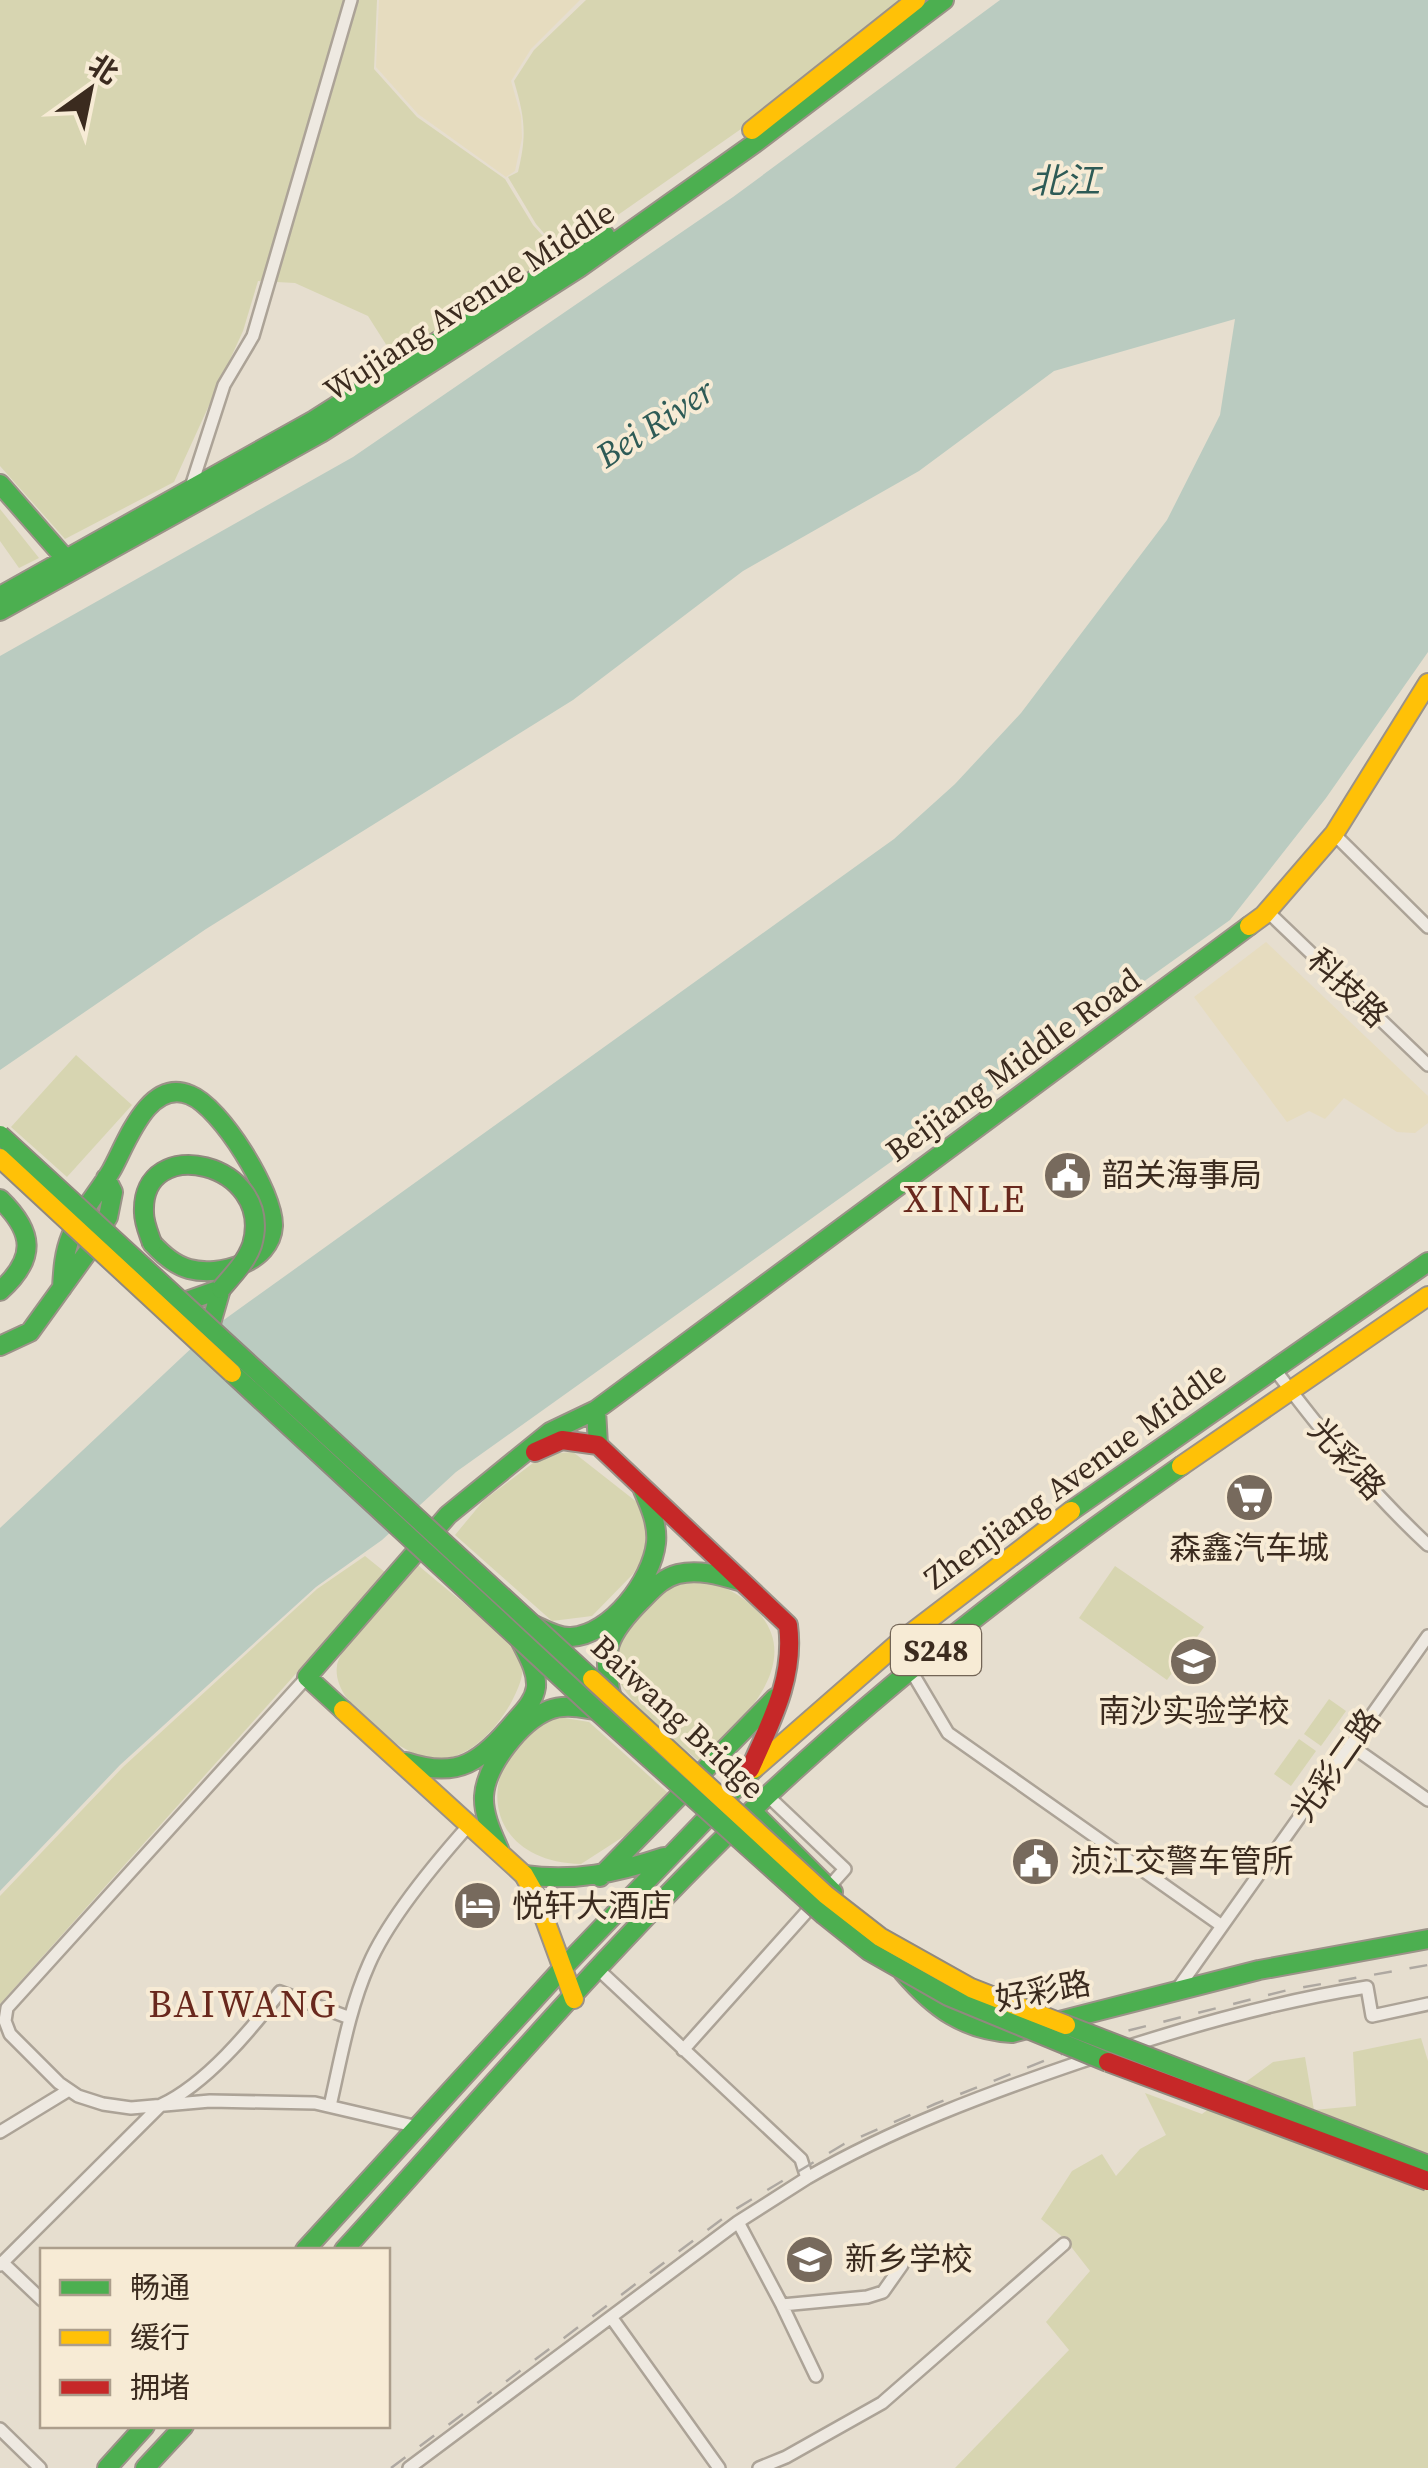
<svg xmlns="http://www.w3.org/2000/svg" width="1428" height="2468" font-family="'Source Serif 4','Noto Sans SC',serif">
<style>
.farmland{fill:#e6dcbf}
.green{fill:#d7d5b1}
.water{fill:#bacbc0}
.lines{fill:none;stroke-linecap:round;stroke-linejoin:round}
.street-casing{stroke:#aca397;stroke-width:16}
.fast-casing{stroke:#9b9288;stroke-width:22}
.slow-casing{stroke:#9b9288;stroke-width:22}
.jam-casing{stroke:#9b9288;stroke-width:22}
.street{stroke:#eee9e1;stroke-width:11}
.fast{stroke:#4caf50;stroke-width:18}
.slow{stroke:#ffc107;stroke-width:18}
.jam{stroke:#c62828;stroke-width:18}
.rail{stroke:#aea8a1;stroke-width:2.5;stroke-dasharray:18 18;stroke-linecap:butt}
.fast-bridge-casing{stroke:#91897f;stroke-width:22;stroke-linecap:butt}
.slow-bridge-casing{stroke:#91897f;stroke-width:22;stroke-linecap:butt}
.jam-bridge-casing{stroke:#91897f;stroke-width:22;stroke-linecap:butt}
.fast-bridge{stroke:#4caf50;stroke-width:18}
.slow-bridge{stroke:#ffc107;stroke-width:18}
.jam-bridge{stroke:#c62828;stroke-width:18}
.labels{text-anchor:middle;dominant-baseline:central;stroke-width:8;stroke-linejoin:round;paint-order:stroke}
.shield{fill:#f7ebd5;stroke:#736556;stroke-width:2.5}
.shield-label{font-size:30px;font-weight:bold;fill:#3b2b1f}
.street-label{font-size:32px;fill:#3b2b1f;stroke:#f7ebd5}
.poi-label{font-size:32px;fill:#3b2b1f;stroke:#f7ebd5;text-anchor:start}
.water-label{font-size:35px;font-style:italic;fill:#2e5b56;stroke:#f7ebd5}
.quarter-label{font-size:38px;letter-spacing:2.5px;fill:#69281d;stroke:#f7ebd5}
</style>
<rect width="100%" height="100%" fill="#e6decf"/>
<path class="farmland" d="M379 0H580L531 49 511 81 521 116 522 138 515 171 506 177 418 114 376 67Z
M1266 942 1428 1096V1123L1415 1133 1397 1132 1344 1098 1325 1119 1309 1111 1287 1122 1194 997Z"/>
<path class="green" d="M0 0H377L374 69 417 117 505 179 533 225 560 255 394 357 368 316 295 283 258 281 243 331 174 482 65 539 0 466Z
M586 0H905L741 129 562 254 536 224 508 177 518 172C527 135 525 118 514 81L534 50Z
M0 509 39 558 19 568 0 541Z
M76 1055 132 1105 67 1177 11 1127Z
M573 1452 638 1503 648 1539 643 1559 633 1574 592 1616 552 1621 455 1535 484 1500 545 1454Z
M365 1556 386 1573 0 2004V1896L123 1767 317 1589Z
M418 1565C439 1584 509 1637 520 1657 527 1671 518 1689 512 1701 497 1729 466 1765 429 1758 398 1752 331 1702 337 1666 341 1641 399 1585 418 1565Z
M1115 1566 1204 1627 1167 1680 1079 1618Z
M697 1580C721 1583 741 1594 758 1612 806 1665 737 1725 701 1763 677 1741 606 1692 614 1654 620 1629 650 1604 667 1584Z
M1329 1699 1346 1711 1321 1746 1304 1734Z
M559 1717 589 1722 668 1793 626 1835 581 1864C475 1862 472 1751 559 1717Z
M1299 1739 1316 1751 1291 1786 1274 1774Z
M1421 2038 1428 2061V2468H955L1069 2350 1046 2322 1090 2271 1065 2239 1041 2219 1072 2171 1102 2154 1116 2176 1140 2149 1166 2135 1145 2093 1202 2114 1273 2062 1305 2057 1314 2110 1356 2106 1353 2052Z"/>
<path class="water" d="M1000 0H1428V652L1326 798 1230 920 456 1472 382 1540 316 1587 120 1765 0 1891V1528L214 1327 894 839 955 784 1021 713 1167 520 1220 415 1235 319 1054 371 919 471 743 571 573 700 206 929 0 1070V656L353 457 733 197Z"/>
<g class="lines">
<defs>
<path id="street" d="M190 490 224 385 253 336 351 0
M1334 834 1428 927
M1267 911 1428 1065
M1273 1367C1321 1431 1370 1491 1428 1545
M910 1669 948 1733 1222 1926
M307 1677 7 2008 5 2021 10 2034 59 2083 78 2096 103 2104 131 2108 210 2101 315 2103 418 2127
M1350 1745 1428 1800
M1176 1991 1428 1636
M683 2050 845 1869 768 1796
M330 2106C341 2058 349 2009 369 1964 388 1920 437 1861 469 1825
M0 2132 69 2090
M807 2178C894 2128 986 2094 1080 2062 1177 2030 1267 2003 1367 1987L1372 2016 1428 2004
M738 2222 782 2305 867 2297 883 2292 902 2265
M3 2263 42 2300
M0 2265 161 2105C206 2084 250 2031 280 1992L350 2018
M782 2305 816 2376
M611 2317 719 2468
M0 2429 40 2468
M409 2468 738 2222 807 2178 801 2159 600 1971
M759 2468 786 2457 882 2403 1064 2244"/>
<path id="fast" d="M0 484 71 565
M0 596 314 420 605 235
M0 611 321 433 579 268 755 143 944 0
M0 1199C34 1232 37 1258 0 1291
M62 1288C63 1270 64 1253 71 1236 80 1212 98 1193 111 1171 126 1145 148 1077 190 1095 221 1107 274 1193 273 1226 271 1263 219 1277 189 1269 174 1265 162 1254 152 1243
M184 1302 221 1289
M210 1327 221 1289
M0 1346 30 1332 87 1253 108 1217 113 1192 106 1178
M598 1445 596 1410 1249 926
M1071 1511 1428 1262
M534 1625C545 1630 558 1638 571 1637 611 1635 652 1580 656 1543 658 1525 650 1506 643 1490
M612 1698C600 1652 608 1634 641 1601 652 1590 662 1578 678 1574 698 1569 719 1575 739 1581
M343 1710 307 1677 448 1515 550 1432 596 1410
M406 1762C459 1780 481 1761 515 1721 524 1711 534 1701 536 1687 537 1671 528 1656 521 1642
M752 1811 833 1892
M499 1849C492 1833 483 1814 484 1796 486 1765 521 1721 549 1710 564 1704 581 1708 596 1710
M524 1875C575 1882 616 1873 664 1857
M600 1877 775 1698
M903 1972C934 2008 963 2030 1012 2033L1259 1970 1428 1939
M305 2250 561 1970 754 1769
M344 2250C483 2097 617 1938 767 1796 896 1675 1036 1567 1181 1466
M107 2468 145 2426
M145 2468 184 2426"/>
<path id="slow" d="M752 130 916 0
M1249 926 1264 915 1334 834 1428 683
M1181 1466 1428 1296
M343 1710 524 1875 537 1898 574 1999
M754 1769 897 1644 1071 1511"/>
<path id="jam" d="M535 1452 562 1440 598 1445 788 1625C795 1677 771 1722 750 1769"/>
</defs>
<use href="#street" class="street-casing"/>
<use href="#fast" class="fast-casing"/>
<use href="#slow" class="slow-casing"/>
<use href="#jam" class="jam-casing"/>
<use href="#street" class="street"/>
<use href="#fast" class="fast"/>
<use href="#slow" class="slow"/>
<use href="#jam" class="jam"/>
<path class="rail" d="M391 2468 734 2210 844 2144 935 2104 1107 2036 1288 1990 1428 1965"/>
<defs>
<path id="fast-bridge" d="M0 1135 592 1679
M152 1243C149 1234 144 1223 144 1213 140 1131 276 1162 252 1245 246 1262 233 1275 221 1289
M232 1373 596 1710 824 1915 869 1951 948 1996 1108 2062
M1066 2025 1428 2165"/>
<path id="slow-bridge" d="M0 1158 232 1373
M592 1679 826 1895 880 1937 971 1988 1066 2025"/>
<path id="jam-bridge" d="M1108 2062 1428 2181"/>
</defs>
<use href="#fast-bridge" class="fast-bridge-casing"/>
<use href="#slow-bridge" class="slow-bridge-casing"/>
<use href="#jam-bridge" class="jam-bridge-casing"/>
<use href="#fast-bridge" class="fast-bridge"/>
<use href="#slow-bridge" class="slow-bridge"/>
<use href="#jam-bridge" class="jam-bridge"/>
</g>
<defs>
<symbol id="civic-disc" viewBox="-11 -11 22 22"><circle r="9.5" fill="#776a5d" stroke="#f7ebd5"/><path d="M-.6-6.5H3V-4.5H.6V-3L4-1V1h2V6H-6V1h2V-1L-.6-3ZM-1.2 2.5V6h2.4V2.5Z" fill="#fff"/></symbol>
<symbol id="supermarket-disc" viewBox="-11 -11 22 22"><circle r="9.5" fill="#776a5d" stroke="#f7ebd5"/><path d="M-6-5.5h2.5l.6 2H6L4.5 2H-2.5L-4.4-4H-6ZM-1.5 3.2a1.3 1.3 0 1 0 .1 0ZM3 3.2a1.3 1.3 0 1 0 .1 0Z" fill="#fff"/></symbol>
<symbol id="school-disc" viewBox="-11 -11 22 22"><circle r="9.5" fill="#776a5d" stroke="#f7ebd5"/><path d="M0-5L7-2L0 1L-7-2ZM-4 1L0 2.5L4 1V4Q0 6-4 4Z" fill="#fff"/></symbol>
<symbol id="hotel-disc" viewBox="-11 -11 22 22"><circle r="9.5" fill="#776a5d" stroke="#f7ebd5"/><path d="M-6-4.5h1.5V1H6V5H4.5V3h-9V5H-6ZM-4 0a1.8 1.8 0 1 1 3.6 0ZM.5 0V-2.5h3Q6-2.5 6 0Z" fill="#fff"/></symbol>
</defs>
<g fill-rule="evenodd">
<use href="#civic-disc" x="1040" y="1148" width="55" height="55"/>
<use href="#supermarket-disc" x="1222" y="1470" width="55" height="55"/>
<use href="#school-disc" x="1166" y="1634" width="55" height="55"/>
<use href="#civic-disc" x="1008" y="1834" width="55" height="55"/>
<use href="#hotel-disc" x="450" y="1878" width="55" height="55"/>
<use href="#school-disc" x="782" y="2232" width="55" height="55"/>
</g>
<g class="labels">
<rect class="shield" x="891" y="1625" width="90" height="50" rx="8"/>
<g class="shield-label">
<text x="936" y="1650">S248</text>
</g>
<g class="street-label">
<text transform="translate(469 301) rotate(-33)">Wujiang Avenue Middle</text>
<text transform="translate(1348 988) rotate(44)">科技路</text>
<text transform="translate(1013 1065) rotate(-36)">Beijiang Middle Road</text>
<text transform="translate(1347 1459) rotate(48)">光彩路</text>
<text transform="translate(1075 1475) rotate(-36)">Zhenjiang Avenue Middle</text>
<text transform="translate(678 1717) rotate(43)">Baiwang Bridge</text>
<text transform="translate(1336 1765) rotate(-55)">光彩二路</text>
<text transform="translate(1043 1991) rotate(-10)">好彩路</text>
</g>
<g class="poi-label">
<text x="1102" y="1175">韶关海事局</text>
<text x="1249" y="1548" text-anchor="middle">森鑫汽车城</text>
<text x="1194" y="1711" text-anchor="middle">南沙实验学校</text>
<text x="1070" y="1861">浈江交警车管所</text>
<text x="512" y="1906">悦轩大酒店</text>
<text x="845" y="2259">新乡学校</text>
</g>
<g class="water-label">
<text x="1065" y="181">北江</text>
<text transform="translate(655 423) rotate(-33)">Bei River</text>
</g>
<g class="quarter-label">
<text x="965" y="1199">XINLE</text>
<text x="243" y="2004">BAIWANG</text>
</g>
</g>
<rect x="40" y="2248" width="350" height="180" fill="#f7ebd5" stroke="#ac9e8c" stroke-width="2.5"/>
<rect x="60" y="2280" width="50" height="15" fill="#4caf50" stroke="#ac9e8c" stroke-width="2.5"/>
<text x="130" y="2298" font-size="30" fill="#3b2b1f">畅通</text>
<rect x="60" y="2330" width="50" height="15" fill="#ffc107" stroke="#ac9e8c" stroke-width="2.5"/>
<text x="130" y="2348" font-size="30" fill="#3b2b1f">缓行</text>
<rect x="60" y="2380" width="50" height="15" fill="#c62828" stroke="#ac9e8c" stroke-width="2.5"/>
<text x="130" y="2398" font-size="30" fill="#3b2b1f">拥堵</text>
<g transform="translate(90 90) rotate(33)" stroke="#f7ebd5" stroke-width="8" paint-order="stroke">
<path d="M0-8L18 38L0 25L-18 38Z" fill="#3b2b1f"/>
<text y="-15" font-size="28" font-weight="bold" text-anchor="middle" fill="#3b2b1f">北</text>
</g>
</svg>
